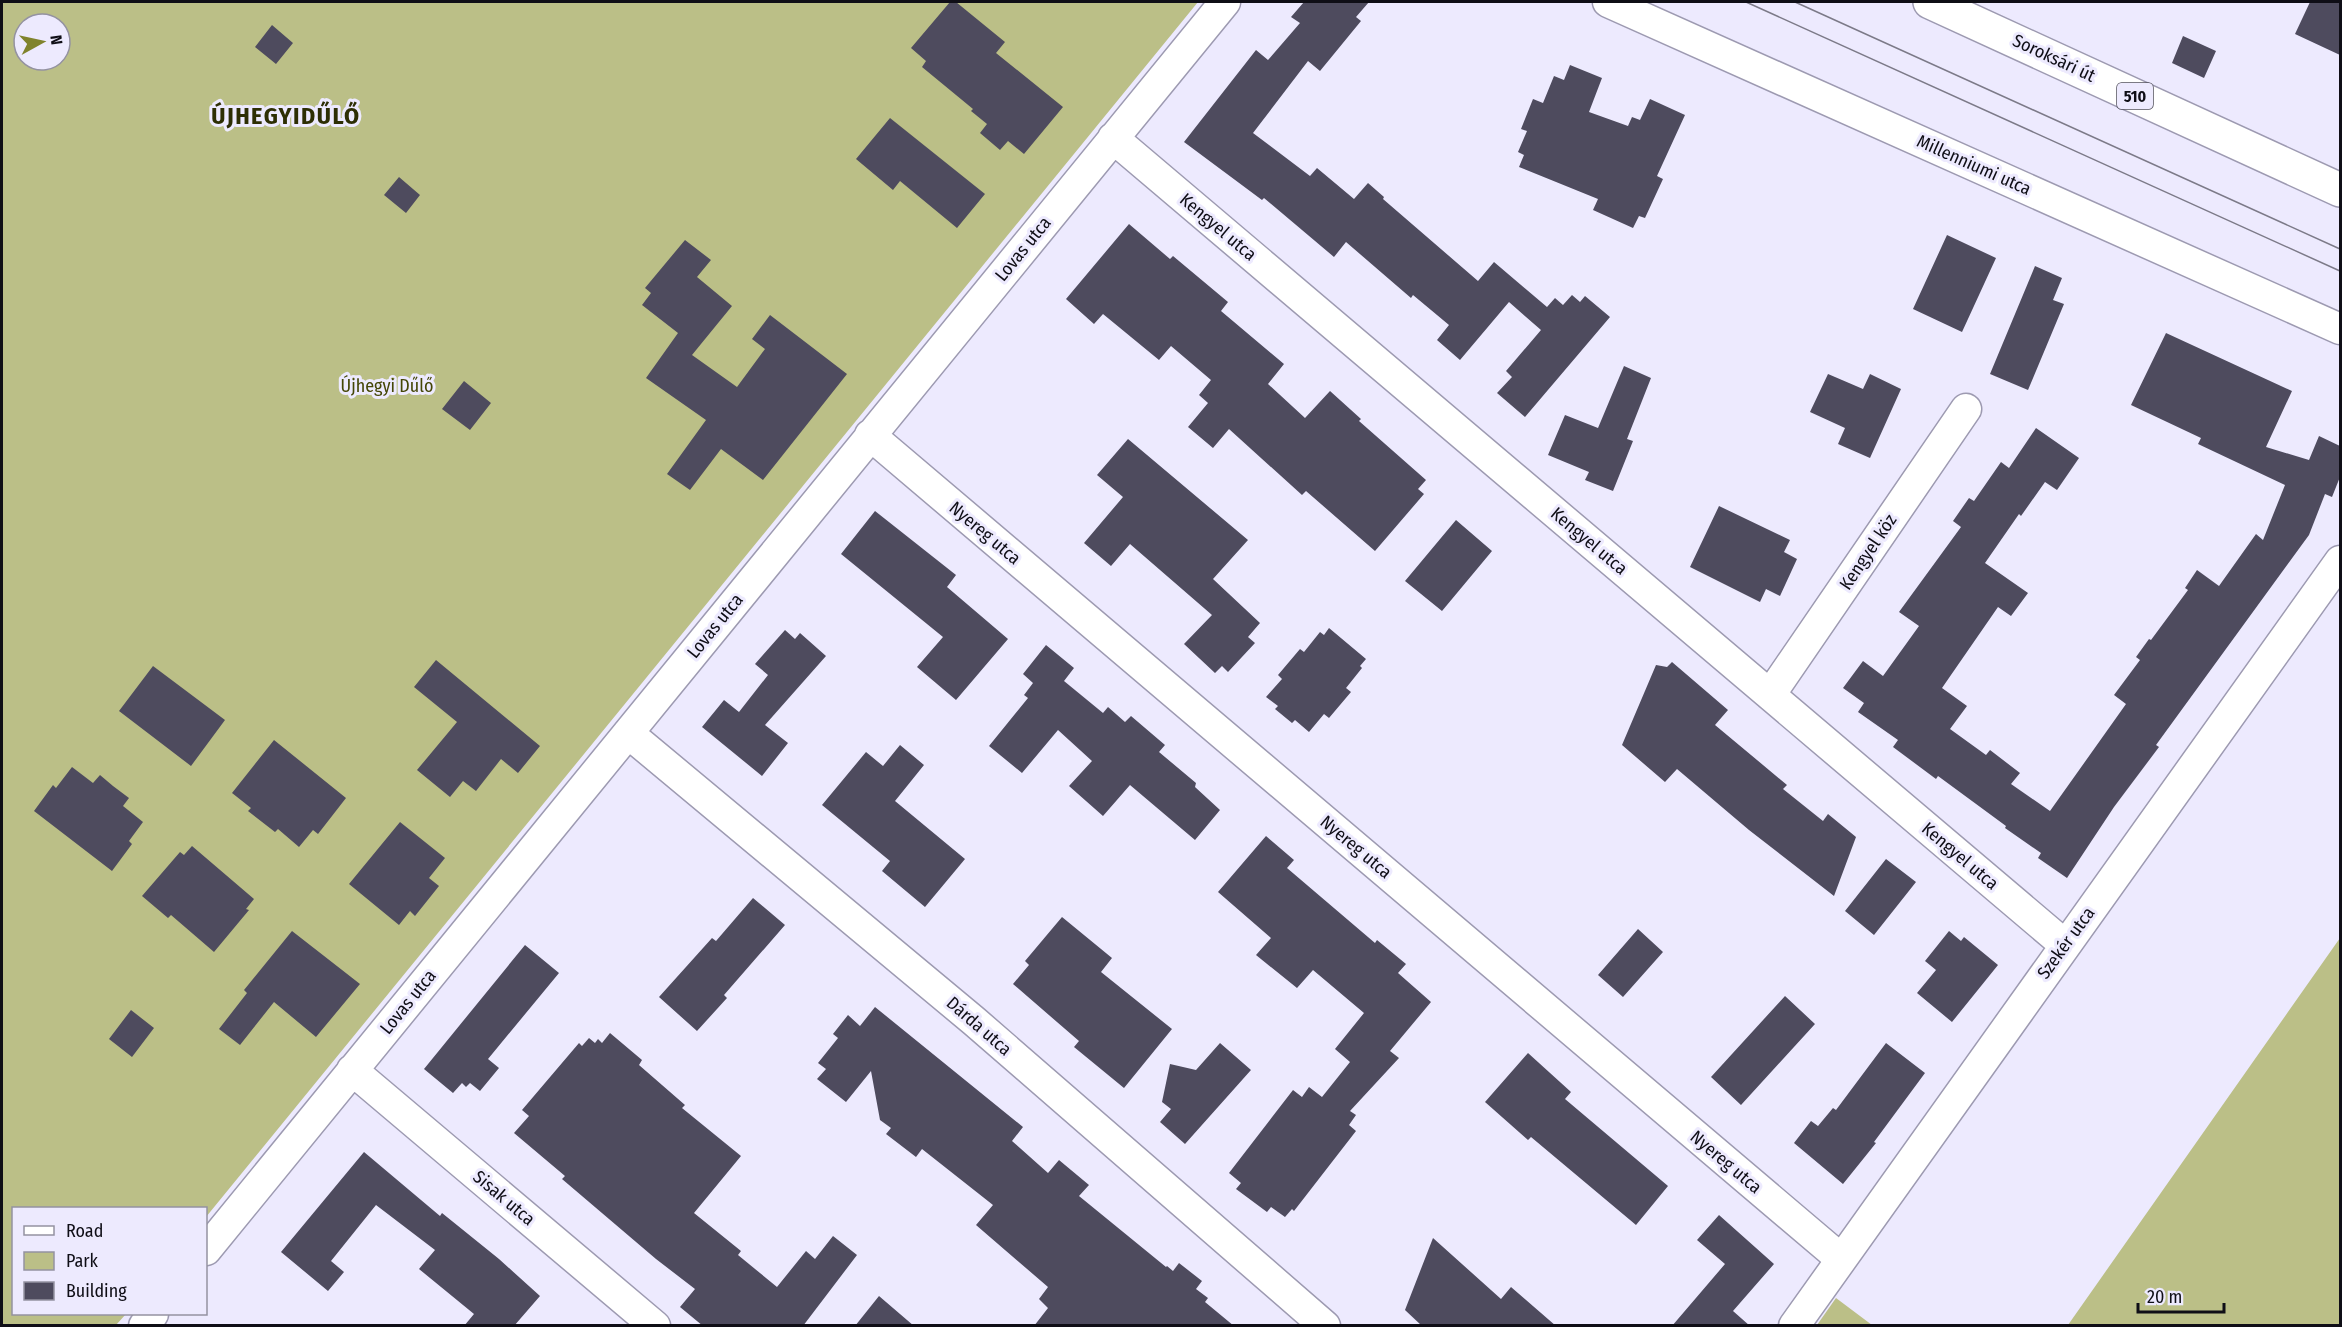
<svg xmlns="http://www.w3.org/2000/svg" width="2342" height="1327" font-family="'Fira Sans Condensed',sans-serif">
<style>
.green{fill:#bbbf87;fill-rule:evenodd}
.building{fill:#4e4b5e}
.lines{fill:none;stroke-linecap:round;stroke-linejoin:round}
.minor-casing{stroke:#9d9ab1;stroke-width:33}
.primary-casing{stroke:#9d9ab1;stroke-width:36}
.minor{stroke:#fff;stroke-width:30}
.primary{stroke:#fff;stroke-width:33}
.tram{stroke:#7c7a88;stroke-width:1.5}
.labels{text-anchor:middle;dominant-baseline:central;stroke-width:6;stroke-linejoin:round;paint-order:stroke}
.shield{fill:#edeafe;stroke:#52505c;stroke-width:1.5}
.shield-label{font-size:16px;font-weight:bold;fill:#0f0e16}
.street-label{font-size:18px;fill:#0f0e16;stroke:#edeafe}
.park-label{font-size:18px;fill:#444606;stroke:#edeafe}
.district-label{font-size:24px;font-weight:bold;letter-spacing:1.5px;fill:#2d2e04;stroke:#edeafe}
</style>
<rect width="100%" height="100%" fill="#edeafe"/>
<path class="green" d="M2 2H1198L206 1217V1208H14V1314H126L116 1325 2 1326ZM24 24H60V60H24Z
M2340 938V1325H2068Z
M1836 1298 1872 1325H1817Z"/>
<path class="building" d="M950 2H956L1005 42 996 53 1063 107 1024 154 1008 141 1000 150 980 133 987 124 971 111 973 109 922 67 926 61 911 48Z
M1304 2H1369L1356 17 1361 21 1320 71 1308 61 1253 133 1310 176 1317 168 1354 199 1368 183 1384 197 1383 199 1478 281 1494 262 1547 307 1555 298 1563 305 1572 295 1580 302 1585 296 1610 317 1525 417 1497 393 1512 377 1506 371 1541 330 1509 302 1460 360 1437 340 1449 325 1413 295 1411 298 1346 242 1334 257 1264 198 1262 200 1184 142 1256 50 1268 60 1300 23 1291 17Z
M2310 2H2340V55L2295 34Z
M272 25 293 43 276 64 255 47Z
M2183 36 2216 51 2204 78 2172 63Z
M1570 65 1602 78 1589 112 1628 126 1632 117 1640 120 1650 99 1685 115 1657 176 1663 179 1645 218 1639 216 1633 228 1593 210 1598 199 1519 167 1524 155 1518 152 1527 131 1521 129 1533 99 1543 103 1554 76 1564 80Z
M890 118 985 194 957 228 900 181 893 190 856 159Z
M399 177 420 195 406 213 384 195Z
M1129 224 1170 259 1173 256 1228 302 1221 311 1284 364 1268 384 1305 418 1330 391 1361 419 1359 421 1426 480 1418 489 1424 494 1375 551 1306 491 1302 495 1229 429 1213 448 1188 427 1208 403 1199 395 1211 380 1171 346 1159 360 1103 314 1094 324 1066 299Z
M1947 235 1996 258 1962 332 1913 309Z
M685 240 711 260 697 277 732 306 692 355 737 387 765 349 752 339 770 315 847 374 763 480 721 449 690 490 667 474 706 420 646 378 678 333 642 305 651 293 645 288Z
M2035 266 2062 278 2053 300 2064 304 2028 390 1990 374Z
M2166 333 2292 391 2266 447 2309 460 2319 436 2340 446V477L2332 497 2325 494 2309 535 2156 745 2159 747 2114 807 2067 878 2038 858 2041 853 2005 828 2006 826 1938 776 1936 779 1893 747 1898 740 1858 712 1864 703 1843 688 1863 661 1883 676 1919 626 1899 612 1961 527 1953 521 1969 498 1974 501 2001 462 2009 468 2036 428 2079 458 2057 490 2045 482 2021 516 2019 514 1985 563 2028 593 2011 616 1998 607 1942 688 1967 706 1950 729 1986 755 1990 750 2020 773 2011 784 2050 811 2126 704 2114 695 2140 660 2136 657 2149 639 2151 640 2188 590 2185 588 2197 570 2219 586 2256 534 2263 540 2285 485 2198 444 2201 438 2131 405Z
M1624 366 1651 378 1627 439 1633 441 1613 491 1585 480 1589 472 1548 455 1565 415 1598 428Z
M1828 374 1863 389 1870 374 1901 389 1870 458 1838 444 1845 428 1810 412Z
M464 381 491 403 470 430 442 409Z
M1128 439 1248 540 1213 579 1260 623 1248 637 1255 643 1228 672 1222 666 1215 673 1184 644 1212 615 1130 544 1111 566 1084 543 1123 497 1097 475Z
M1719 506 1790 540 1784 552 1797 559 1780 596 1766 589 1760 602 1690 567Z
M875 511 956 575 947 587 1008 639 956 700 917 667 943 637 841 554Z
M1456 520 1492 551 1442 611 1405 581Z
M1329 628 1366 659 1360 666 1362 668 1346 688 1351 692 1329 718 1324 714 1309 732 1295 720 1292 723 1275 709 1278 706 1266 697 1282 679 1278 675 1300 649 1304 652 1320 632 1324 635Z
M785 630 795 639 800 633 826 656 765 725 788 743 762 776 702 727 724 700 739 712 768 675 755 664Z
M1046 645 1074 668 1064 681 1103 713 1108 707 1125 722 1131 716 1165 745 1159 752 1196 783 1195 787 1220 810 1195 840 1130 785 1103 816 1069 786 1092 761 1058 730 1022 773 989 746 1028 698 1024 695 1033 683 1023 674Z
M436 660 540 746 518 773 501 759 476 791 463 781 450 797 417 770 457 722 414 687Z
M1672 662 1728 710 1715 725 1787 785 1783 789 1823 821 1828 814 1856 837 1834 896 1749 830 1677 769 1665 782 1622 745 1656 665 1667 667Z
M153 666 225 720 191 766 119 711Z
M274 740 346 798 318 834 313 830 299 847 278 829 275 832 248 811 251 808 232 793Z
M900 745 924 765 895 801 965 859 925 907 882 871 890 861 822 805 866 752 883 766Z
M72 767 93 783 100 775 113 786 129 798 123 806 143 822 129 841 132 844 112 871 34 811 53 785 56 788Z
M400 822 445 858 429 878 439 886 415 916 410 911 399 925 349 884Z
M1266 836 1294 860 1287 868 1375 943 1377 940 1406 964 1398 973 1431 1002 1390 1051 1399 1058 1350 1111 1356 1115 1349 1125 1356 1131 1294 1211 1292 1209 1285 1217 1271 1207 1267 1212 1236 1189 1241 1183 1229 1173 1293 1090 1302 1097 1309 1087 1322 1097 1350 1062 1335 1049 1364 1013 1313 970 1297 988 1256 955 1271 938 1218 892Z
M192 846 254 899 246 909 249 910 214 952 171 915 168 918 142 896 180 852 184 855Z
M1886 859 1916 882 1874 935 1845 911Z
M753 898 785 925 724 995 727 998 697 1031 659 997 712 938 716 941Z
M1062 917 1112 958 1101 972 1172 1029 1124 1088 1074 1047 1079 1041 1013 984 1029 965 1025 961Z
M1638 929 1663 952 1623 997 1598 975Z
M292 931 360 984 316 1037 274 1002 240 1045 219 1029 247 993 244 990Z
M1949 931 1961 941 1964 937 1998 965 1952 1022 1917 993 1936 970 1925 961Z
M525 945 559 973 488 1059 499 1068 480 1091 470 1083 466 1087 462 1083 453 1093 424 1069Z
M1785 996 1815 1024 1741 1105 1711 1077Z
M875 1007 1023 1127 1012 1141 1048 1173 1059 1160 1089 1185 1079 1196 1166 1267 1167 1266 1173 1271 1179 1263 1202 1281 1196 1289 1208 1298 1205 1302 1234 1326H1034L1048 1308 1039 1299 1048 1287 976 1225 993 1205 922 1149 916 1157 886 1134 891 1128 880 1120 871 1071 846 1102 817 1079 826 1069 818 1063 838 1038 833 1034 848 1015 860 1026Z
M131 1010 154 1028 132 1057 109 1039Z
M610 1033 642 1060 639 1065 685 1105 682 1108 741 1156 694 1213 741 1251 738 1255 777 1287 806 1251 815 1259 833 1236 857 1255 803 1326H703L680 1307 695 1289 656 1259 562 1179 565 1176 514 1133 529 1116 522 1110 579 1043 582 1046 589 1038 595 1043 598 1039 602 1043Z
M1220 1043 1251 1070 1185 1144 1160 1122 1171 1109 1162 1102 1170 1064 1196 1070Z
M1886 1043 1925 1073 1874 1142 1876 1143 1843 1184 1794 1143 1811 1121 1818 1126 1833 1108 1836 1110Z
M1528 1053 1571 1092 1565 1099 1668 1186 1636 1225 1531 1137 1528 1140 1485 1102Z
M364 1152 440 1216 442 1213 499 1259 540 1296 514 1326H464L474 1314 419 1269 435 1250 376 1205 331 1261 344 1272 328 1291 281 1252Z
M1719 1215 1774 1264 1733 1311 1750 1326H1672L1725 1264 1697 1240Z
M1433 1238 1501 1299 1511 1287 1556 1326H1422L1405 1310Z
M879 1296 914 1326H855Z"/>
<g class="lines">
<defs>
<path id="minor" d="M1608 2 2340 329
M1113 138 2065 945
M870 435 1841 1259
M1770 695 1966 409
M628 733 974 1021 1325 1326
M352 1070 655 1326
M206 1250 1225 2
M144 1326 153 1314
M1794 1326 2340 561"/>
<path id="primary" d="M1930 2 2340 190"/>
</defs>
<use href="#minor" class="minor-casing"/>
<use href="#primary" class="primary-casing"/>
<use href="#minor" class="minor"/>
<use href="#primary" class="primary"/>
<path class="tram" d="M1746 2 2340 271
M1795 2 2340 249"/>
</g>
<g class="labels">
<rect class="shield" x="2117" y="83" width="36" height="26" rx="4.5"/>
<g class="shield-label">
<text x="2135" y="96">510</text>
</g>
<g class="street-label">
<text transform="translate(2054 58) rotate(25)">Soroksári út</text>
<text transform="translate(1974 165) rotate(24)">Millenniumi utca</text>
<text transform="translate(1218 227) rotate(40)">Kengyel utca</text>
<text transform="translate(1023 249) rotate(-51)">Lovas utca</text>
<text transform="translate(985 533) rotate(40)">Nyereg utca</text>
<text transform="translate(1589 541) rotate(40)">Kengyel utca</text>
<text transform="translate(1868 552) rotate(-56)">Kengyel köz</text>
<text transform="translate(715 626) rotate(-51)">Lovas utca</text>
<text transform="translate(1356 847) rotate(40)">Nyereg utca</text>
<text transform="translate(1960 856) rotate(40)">Kengyel utca</text>
<text transform="translate(2066 943) rotate(-54)">Szekér utca</text>
<text transform="translate(408 1002) rotate(-51)">Lovas utca</text>
<text transform="translate(979 1026) rotate(41)">Dárda utca</text>
<text transform="translate(1726 1162) rotate(40)">Nyereg utca</text>
<text transform="translate(504 1198) rotate(40)">Sisak utca</text>
</g>
<g class="park-label">
<text x="387" y="386">Újhegyi Dűlő</text>
</g>
<g class="district-label">
<text x="286" y="116">ÚJHEGYIDŰLŐ</text>
</g>
</g>
<rect width="2342" height="1327" fill="none" stroke="#0f0e16" stroke-width="6"/>
<rect x="12" y="1207" width="195" height="108" fill="#edeafe" stroke="#9492a1" stroke-width="1.5"/>
<rect x="24" y="1226" width="30" height="9" fill="#ffffff" stroke="#9492a1" stroke-width="1.5"/>
<text x="66" y="1237" font-size="18" fill="#0f0e16">Road</text>
<rect x="24" y="1252" width="30" height="18" fill="#bbbf87" stroke="#9492a1" stroke-width="1.5"/>
<text x="66" y="1267" font-size="18" fill="#0f0e16">Park</text>
<rect x="24" y="1282" width="30" height="18" fill="#4e4b5e" stroke="#9492a1" stroke-width="1.5"/>
<text x="66" y="1297" font-size="18" fill="#0f0e16">Building</text>
<g transform="translate(42 42) rotate(82)"><circle r="28" fill="#edeafe" stroke="#9492a1" stroke-width="1.5"/>
<path d="M0-4.5L10 22L0 15L-10 22Z" fill="#80832d"/>
<text y="-9" font-size="16" font-weight="bold" text-anchor="middle" fill="#0f0e16">N</text>
</g>
<path d="M2138 1303v9h86v-9" fill="none" stroke="#0f0e16" stroke-width="3"/>
<text x="2147" y="1303" font-size="18" fill="#0f0e16" stroke="#edeafe" stroke-width="4.5" paint-order="stroke">20 m</text>
</svg>
